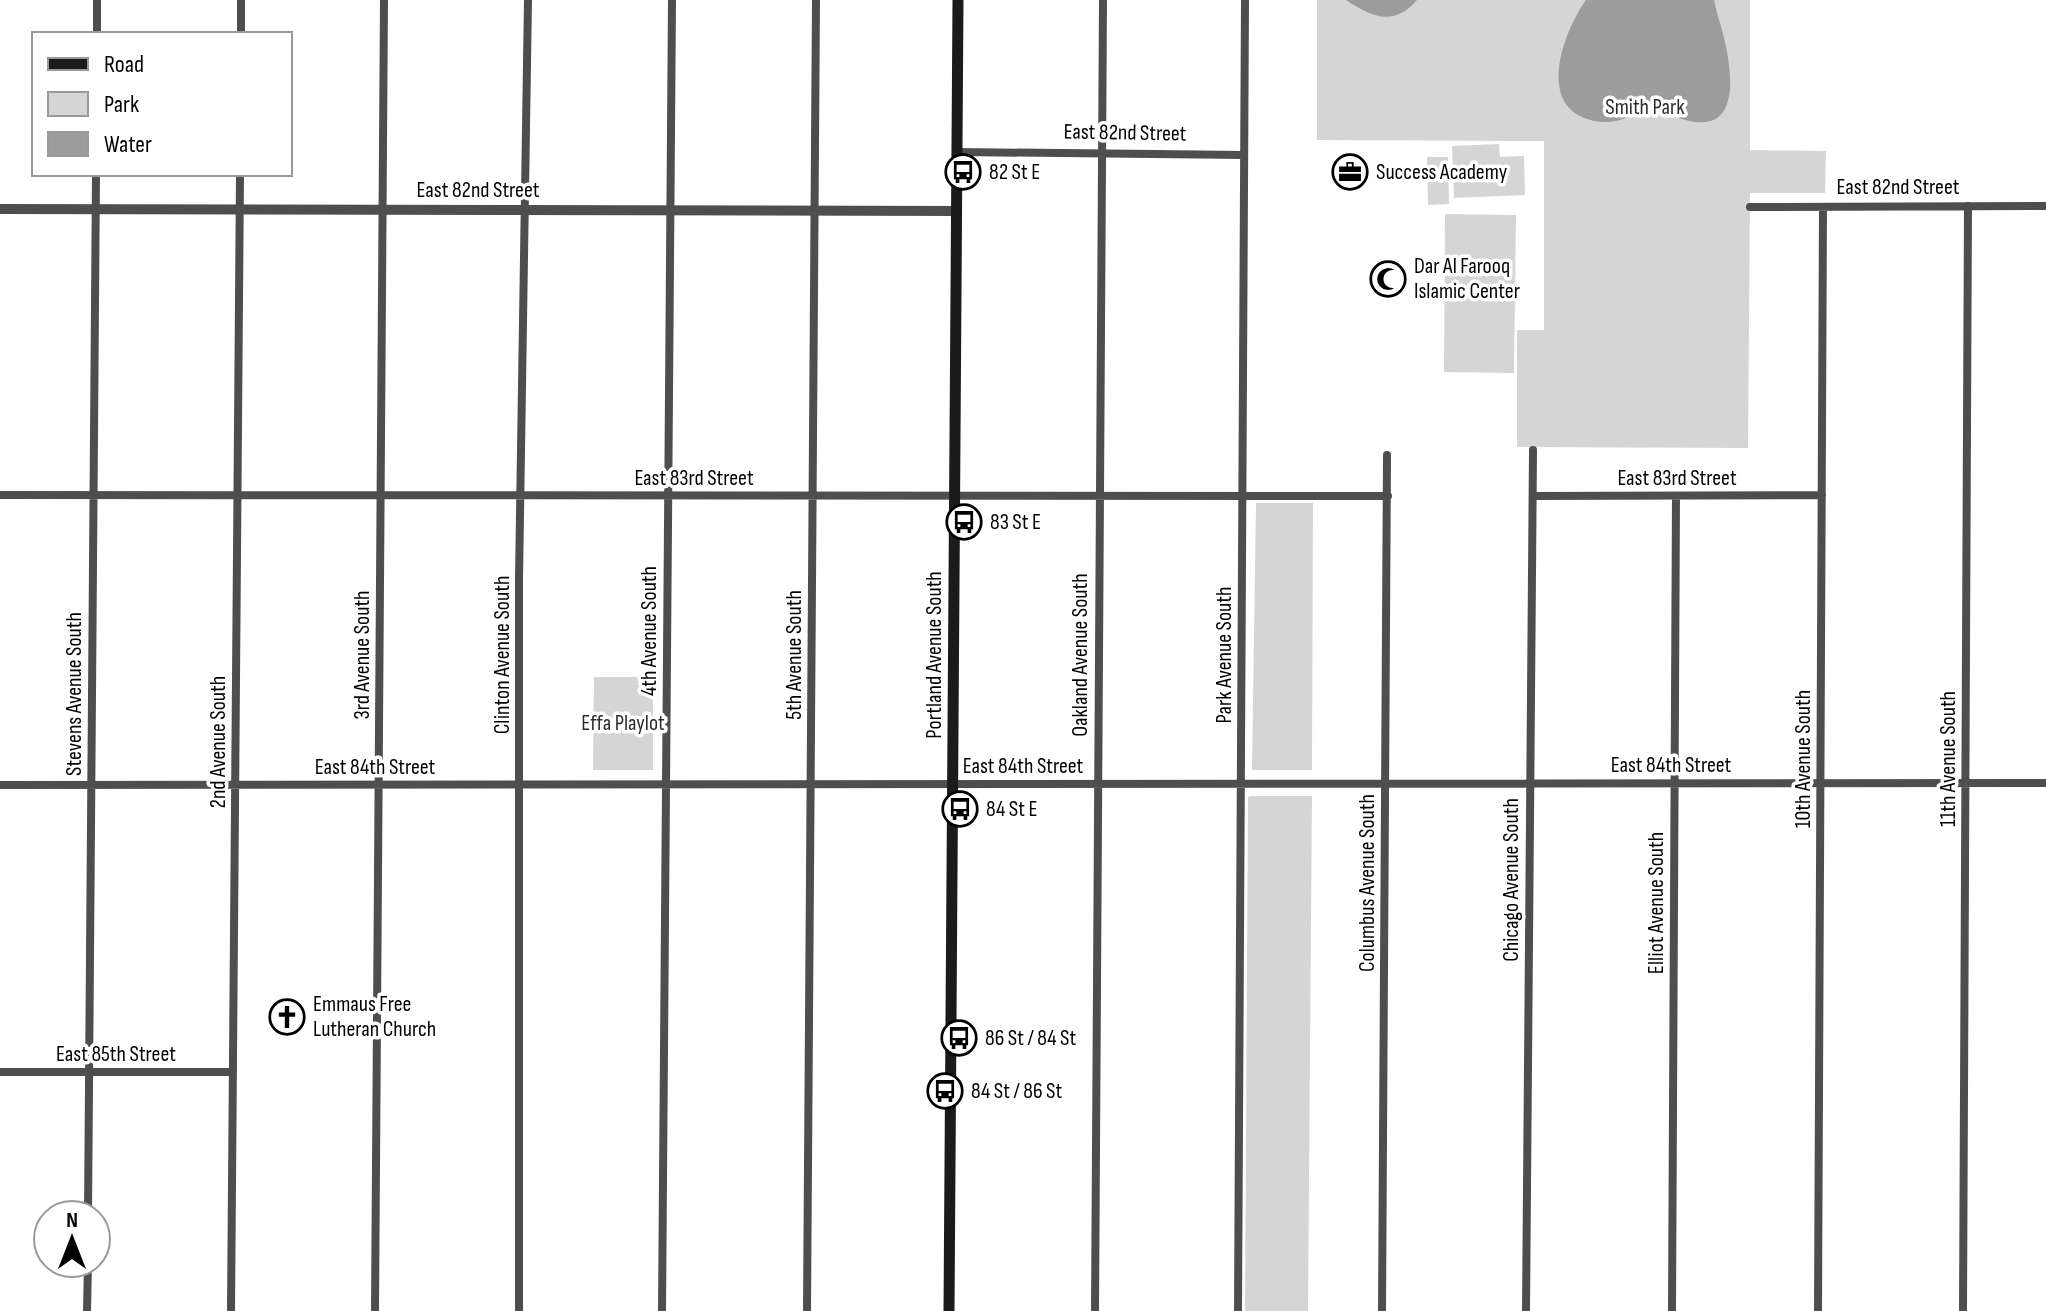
<svg xmlns="http://www.w3.org/2000/svg" width="2046" height="1311" font-family="'Sofia Sans Condensed',sans-serif">
<style>
.green{fill:#d5d5d5}
.water{fill:#9c9c9c}
.lines{fill:none;stroke-linecap:round;stroke-linejoin:round}
.minor{stroke:#4e4e4e;stroke-width:8}
.tertiary{stroke:#4e4e4e;stroke-width:10}
.secondary{stroke:#1b1b1b;stroke-width:11}
.labels{text-anchor:middle;dominant-baseline:central;stroke-width:7;stroke-linejoin:round;paint-order:stroke}
.park-label{font-size:22px;fill:#2c2c2c;stroke:#fff}
.street-label{font-size:22px;fill:#000;stroke:#fff}
.poi-label{font-size:22px;fill:#000;stroke:#fff;text-anchor:start}
</style>
<rect width="100%" height="100%" fill="#fff"/>
<path class="green" d="M1317 0H1750V150L1826 151 1825 193H1750L1748 448 1517 447V330H1544V141L1317 140Z
M1499 144 1500 157 1524 156 1525 195 1454 198 1452 146Z
M1427 157H1448L1449 204 1428 205Z
M1445 214 1516 215 1514 373 1444 372Z
M1256 503H1313L1312 770H1252Z
M594 677H653V770H593Z
M1251 796H1312L1308 1311H1245L1248 797Z"/>
<path class="water" d="M1346 0H1417C1394 27 1372 17 1346 0Z
M1586 0H1714C1717 15 1722 28 1725 42 1739 106 1727 145 1657 108 1639 110 1623 123 1604 122 1533 117 1560 37 1586 0Z"/>
<g class="lines">
<path class="minor" d="M97 34V0
M241 34V0
M957 152 1244 155
M1750 207 2046 206
M0 495 1388 496
M1533 496 1822 495
M0 785 2046 783
M0 1072H233
M88 1215 96 174
M87 1311 88 1263
M231 1311 240 174
M375 1311 384 0
M519 1311V579L528 0
M662 1311 672 0
M807 1311 816 0
M1095 1311 1103 0
M1238 1311 1245 0
M1382 1311 1387 455
M1526 1311 1533 450
M1672 1311 1676 496
M1818 1311 1823 207
M1963 1311 1968 206"/>
<path class="tertiary" d="M0 209 957 211"/>
<path class="secondary" d="M949 1311 958 0"/>
</g>
<defs>
<symbol id="bus-ring" viewBox="-11 -11 22 22"><circle r="9.5" fill="#fff" stroke="#000" stroke-width="1.5"/><path d="M-5-6H5V4H4V6H2V4H-2V6H-4V4H-5ZM-3.5-4V0h7V-4ZM-3.5 1.2v1.5H-2V1.2ZM2 1.2v1.5H3.5V1.2Z" fill="#000"/></symbol>
<symbol id="office-ring" viewBox="-11 -11 22 22"><circle r="9.5" fill="#fff" stroke="#000" stroke-width="1.5"/><path d="M-6-3h4V-5.5h4V-3h4V5H-6ZM-1-4.5V-3h2v-1.5ZM-6 0V1H6V0Z" fill="#000"/></symbol>
<symbol id="mosque-ring" viewBox="-11 -11 22 22"><circle r="9.5" fill="#fff" stroke="#000" stroke-width="1.5"/><path d="M3.5-4.9A6 6 0 1 0 3.5 4.9A5 5 0 1 1 3.5-4.9Z" fill="#000"/></symbol>
<symbol id="church-ring" viewBox="-11 -11 22 22"><circle r="9.5" fill="#fff" stroke="#000" stroke-width="1.5"/><path d="M-1.2-6h2.4v3.5h3.3v2.4h-3.3V6h-2.4V-.1h-3.3v-2.4h3.3Z" fill="#000"/></symbol>
</defs>
<g fill-rule="evenodd">
<use href="#bus-ring" x="943" y="152" width="40" height="40"/>
<use href="#office-ring" x="1330" y="152" width="40" height="40"/>
<use href="#mosque-ring" x="1368" y="259" width="40" height="40"/>
<use href="#bus-ring" x="944" y="502" width="40" height="40"/>
<use href="#bus-ring" x="940" y="789" width="40" height="40"/>
<use href="#church-ring" x="267" y="997" width="40" height="40"/>
<use href="#bus-ring" x="939" y="1018" width="40" height="40"/>
<use href="#bus-ring" x="925" y="1071" width="40" height="40"/>
</g>
<g class="labels">
<g class="park-label">
<text x="1645" y="107">Smith Park</text>
<text x="623" y="723">Effa Playlot</text>
</g>
<g class="street-label">
<text transform="translate(1125 133) rotate(1)">East 82nd Street</text>
<text x="1898" y="187">East 82nd Street</text>
<text x="478" y="190">East 82nd Street</text>
<text x="694" y="478">East 83rd Street</text>
<text x="1677" y="478">East 83rd Street</text>
<text transform="translate(649 631) rotate(-90)">4th Avenue South</text>
<text transform="translate(362 655) rotate(-90)">3rd Avenue South</text>
<text transform="translate(502 655) rotate(-90)">Clinton Avenue South</text>
<text transform="translate(794 655) rotate(-90)">5th Avenue South</text>
<text transform="translate(934 655) rotate(-90)">Portland Avenue South</text>
<text transform="translate(1080 655) rotate(-90)">Oakland Avenue South</text>
<text transform="translate(1224 655) rotate(-90)">Park Avenue South</text>
<text transform="translate(74 694) rotate(-90)">Stevens Avenue South</text>
<text transform="translate(218 742) rotate(-90)">2nd Avenue South</text>
<text transform="translate(1803 759) rotate(-90)">10th Avenue South</text>
<text transform="translate(1948 759) rotate(-90)">11th Avenue South</text>
<text x="1671" y="765">East 84th Street</text>
<text x="1023" y="766">East 84th Street</text>
<text x="375" y="767">East 84th Street</text>
<text transform="translate(1511 880) rotate(-90)">Chicago Avenue South</text>
<text transform="translate(1367 883) rotate(-90)">Columbus Avenue South</text>
<text transform="translate(1656 903) rotate(-90)">Elliot Avenue South</text>
<text x="116" y="1054">East 85th Street</text>
</g>
<g class="poi-label">
<text x="989" y="172">82 St E</text>
<text x="1376" y="172">Success Academy</text>
<text x="1414" y="266">Dar Al Farooq<tspan x="1414" dy="25">Islamic Center</tspan></text>
<text x="990" y="522">83 St E</text>
<text x="986" y="809">84 St E</text>
<text x="313" y="1004">Emmaus Free<tspan x="313" dy="25">Lutheran Church</tspan></text>
<text x="985" y="1038">86 St / 84 St</text>
<text x="971" y="1091">84 St / 86 St</text>
</g>
</g>
<rect x="32" y="32" width="260" height="144" fill="#ffffff" stroke="#999999" stroke-width="2"/>
<rect x="48" y="58" width="40" height="12" fill="#1b1b1b" stroke="#999999" stroke-width="2"/>
<text x="104" y="72" font-size="24" fill="#000000">Road</text>
<rect x="48" y="92" width="40" height="24" fill="#d5d5d5" stroke="#999999" stroke-width="2"/>
<text x="104" y="112" font-size="24" fill="#000000">Park</text>
<rect x="48" y="132" width="40" height="24" fill="#9c9c9c" stroke="#999999" stroke-width="2"/>
<text x="104" y="152" font-size="24" fill="#000000">Water</text>
<g transform="translate(72 1239)"><circle r="38" fill="#ffffff" stroke="#999999" stroke-width="2"/>
<path d="M0-6L14 30L0 20L-14 30Z" fill="#000000"/>
<text y="-12" font-size="22" font-weight="bold" text-anchor="middle" fill="#000000">N</text>
</g>
</svg>
